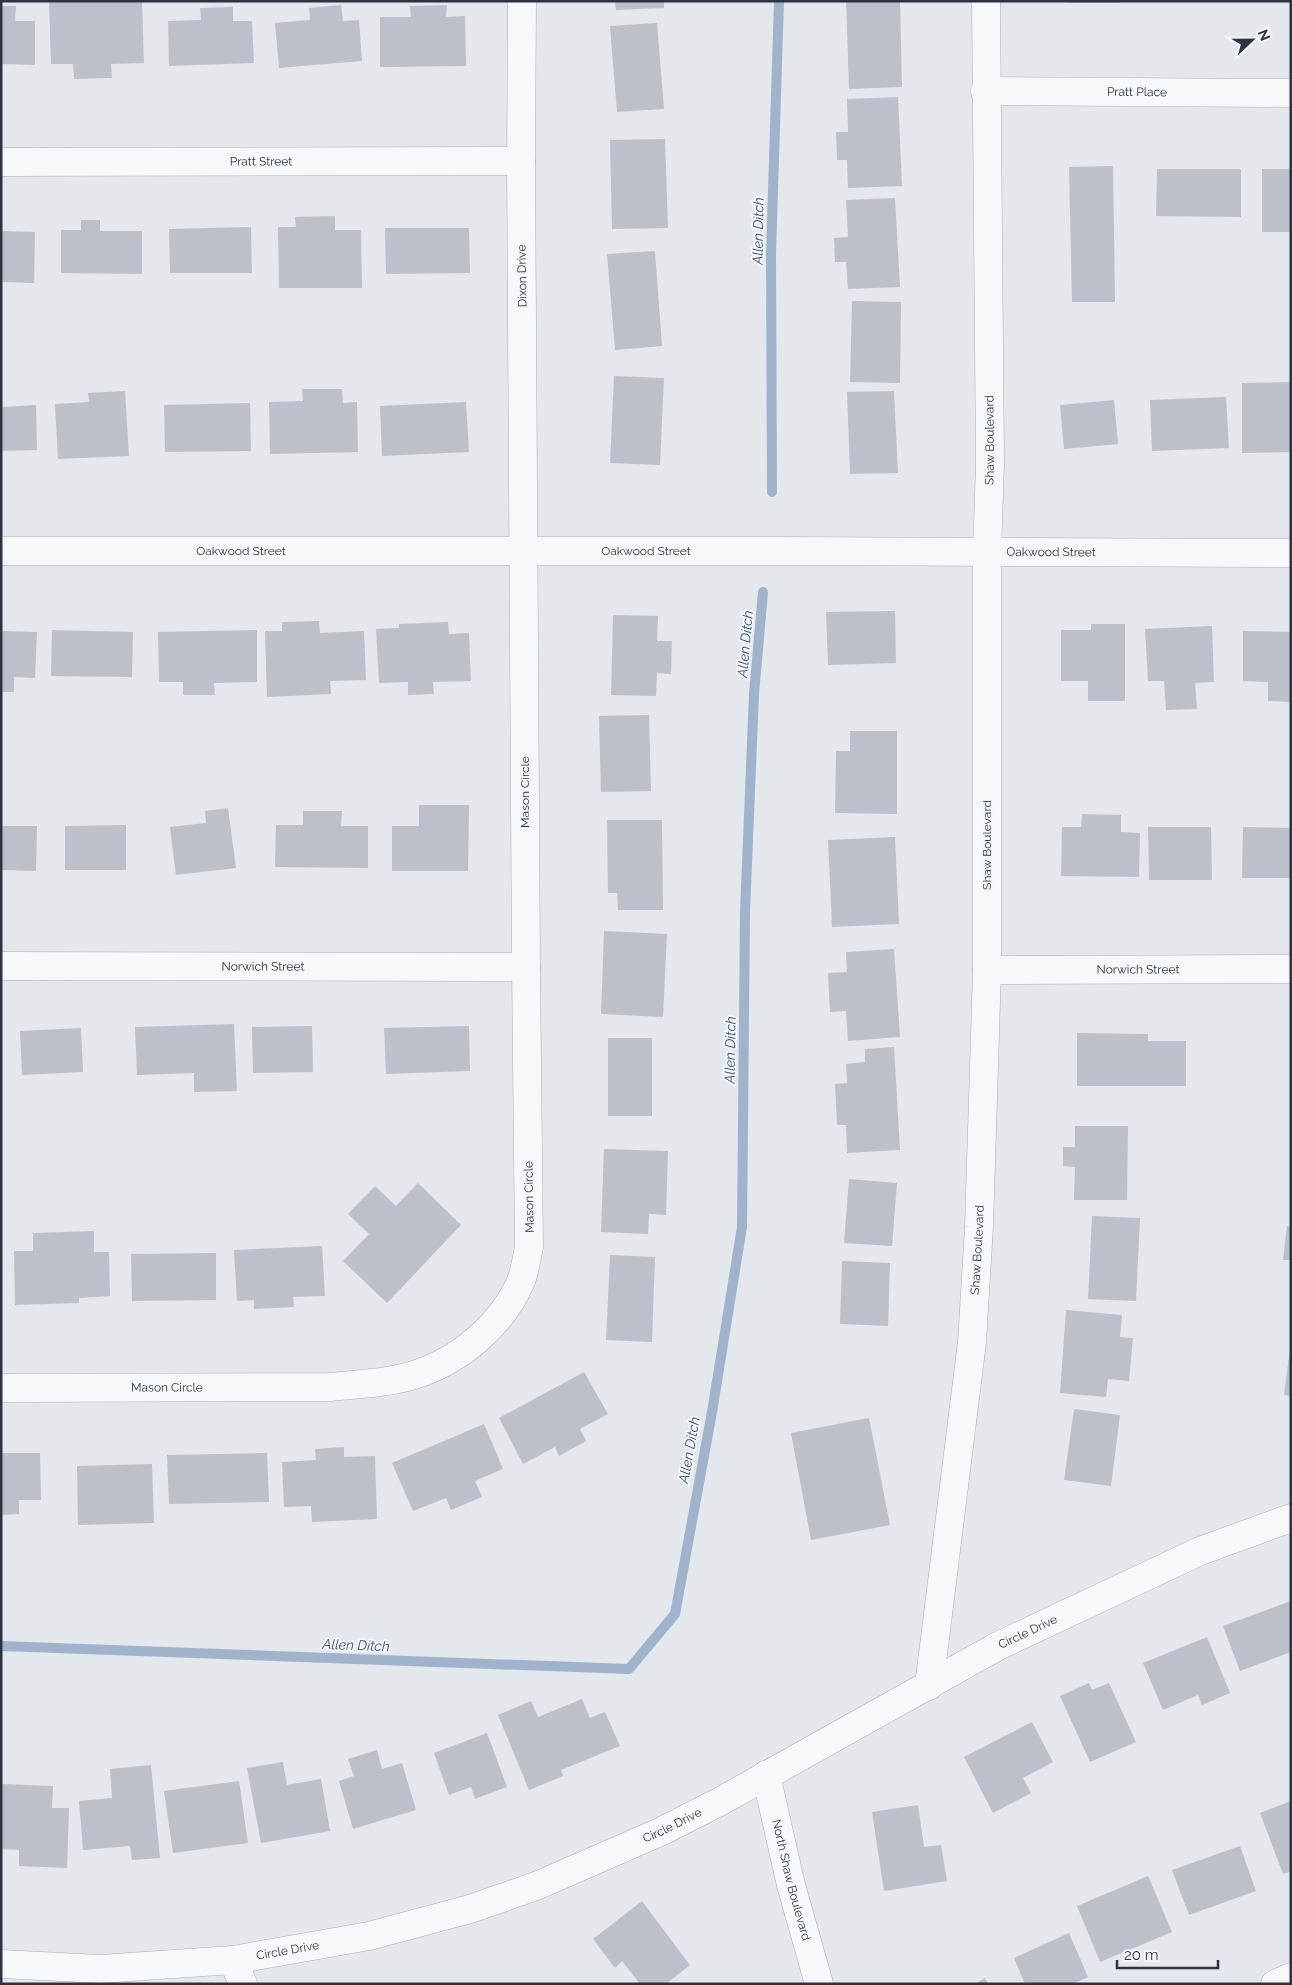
<svg xmlns="http://www.w3.org/2000/svg" width="1292" height="1985" font-family="Raleway,sans-serif">
<style>
.lines{fill:none;stroke-linecap:round;stroke-linejoin:round}
.stream{stroke:#9fb4cc;stroke-width:10}
.building{fill:#bbc0ca}
.minor-casing{stroke:#a9aeb7;stroke-width:29}
.minor{stroke:#f7f8fa;stroke-width:28}
.labels{text-anchor:middle;dominant-baseline:central;stroke-width:4;stroke-linejoin:round;paint-order:stroke}
.street-label{font-size:12px;fill:#2b3445;stroke:#f4f6f9}
.water-label{font-size:14px;font-style:italic;fill:#34527a;stroke:#f4f6f9}
</style>
<rect width="100%" height="100%" fill="#e4e7ec"/>
<g class="lines">
<path class="stream" d="M772 492 771 253 779 1
M1 1646 629 1669 675 1614 712 1412 742 1227 745 912 754 694 763 592"/>
</g>
<path class="building" d="M49 1H142L144 63 111 64 112 78 74 79 73 64H51Z
M615 1H664V8L616 10Z
M846 1H900L902 87 849 89Z
M1069 1H1120V3H1069Z
M341 5 343 21 359 20 362 61 279 68 275 23 310 20 309 8Z
M447 5 446 17 465 16 466 66 380 67V17H411L410 6Z
M1 6H16L15 21H35V65L1 64Z
M233 7V21H252L254 63 169 66 168 21 201 20 200 8Z
M657 23 664 109 617 112 610 26Z
M898 97 902 186 848 188 847 160H837L836 132H848L847 99Z
M665 139 668 228 612 229 610 140Z
M1113 166 1115 302H1072L1069 167Z
M1157 169H1241V217L1156 216Z
M1262 169H1291V232H1262Z
M895 198 900 287 848 289 846 262H835L834 238 848 237 846 200Z
M335 216V230H361L362 288H279L278 227H296L295 217Z
M81 220H100V231H142V274L61 273V230H81Z
M251 227 252 273H170L169 229Z
M385 228H469L470 273 386 274Z
M1 231 35 232 34 283 1 282Z
M655 251 662 346 615 350 607 254Z
M852 301 901 302 900 383 850 382Z
M614 376 664 378 660 465 610 463Z
M1291 382V452L1242 453V383Z
M302 389H342L343 403 357 402 358 452 270 454 269 402 303 401Z
M125 391 129 456 58 459 55 404 89 402 88 393Z
M894 391 898 473 850 474 847 392Z
M1226 397 1229 448 1152 451 1150 400Z
M1114 400 1118 444 1064 449 1060 405Z
M466 402 469 452 382 456 380 406Z
M250 403 251 451 165 452 164 405Z
M36 405 37 450 1 451V407Z
M895 611 896 663 828 665 826 612Z
M613 615 658 616 657 641H672L671 674 657 673 656 696 611 695Z
M319 621 320 633 364 631 366 680 330 681 331 694 267 697 265 631H282V622Z
M448 622 449 634 469 633 471 681 433 682 434 694 408 695V682L379 683 376 629 399 628V624Z
M1091 624H1125V701H1088V681H1061V630H1091Z
M1212 626 1214 682 1195 683 1197 709 1166 710 1164 681H1148L1145 629Z
M52 630 133 632 132 677 51 676Z
M257 630V682L214 683 215 695H183V682H159L158 632Z
M1 631 37 632 35 678 14 677V692H1Z
M1243 631 1291 632V702L1268 701V682L1243 681Z
M649 715 651 791 601 792 599 716Z
M850 731H897V814L835 813 836 751H850Z
M419 805H469L468 871H392V826H419Z
M228 808 236 868 176 875 170 827 206 823 205 811Z
M303 811H342L341 826H368V868L275 867 276 825H303Z
M1082 814 1121 815V832L1140 833 1139 877 1061 876 1062 827H1081Z
M607 820H662L663 910H618L617 893H608Z
M126 825V870H65V826Z
M1 826H37L36 871 1 870Z
M1148 827H1211L1212 880H1149Z
M1243 827 1291 828V878H1242Z
M895 837 899 924 832 927 828 840Z
M604 931 667 934 663 1017 601 1014Z
M894 949 900 1037 848 1041 846 1011 830 1012 828 973 847 972 846 952Z
M234 1024 237 1091 194 1092V1073L137 1075 135 1027Z
M312 1026 313 1072 253 1073 252 1027Z
M469 1026 470 1071 386 1074 384 1028Z
M81 1028 83 1072 22 1075 20 1031Z
M1077 1033 1148 1034V1041H1186V1086H1077Z
M608 1038H652V1116H608Z
M894 1047 900 1150 847 1153 846 1125H837L835 1084 847 1083 846 1064 865 1062V1049Z
M1075 1126H1128L1127 1200H1074L1075 1167 1063 1166V1147H1075Z
M604 1149 668 1151 666 1215 649 1214 648 1234 601 1232Z
M849 1179 897 1183 892 1246 844 1243Z
M418 1183 461 1225 387 1303 343 1261 369 1234 348 1214 375 1186 396 1206Z
M1092 1216 1140 1218 1136 1301 1088 1299Z
M1287 1226 1291 1227V1260H1283Z
M94 1231V1252H109L110 1296 79 1298V1303L15 1305 14 1251H33V1233Z
M322 1246 325 1296 293 1297 294 1307 254 1309V1300L237 1301 234 1250Z
M216 1253V1300L132 1301 131 1254Z
M610 1255 655 1257 652 1342 606 1340Z
M842 1261 890 1263 888 1326 840 1324Z
M1066 1310 1122 1315 1120 1337 1133 1338 1129 1381 1108 1379 1106 1397 1060 1393Z
M1290 1349H1291V1396L1284 1395Z
M584 1372 608 1414 580 1429 586 1441 559 1456 555 1447 523 1464 499 1418Z
M1074 1409 1120 1415 1111 1486 1064 1480Z
M869 1418 890 1525 811 1540 791 1433Z
M484 1424 503 1469 475 1481 482 1497 451 1510 446 1498 413 1511 392 1463Z
M344 1447V1457L375 1456 377 1519 312 1522 311 1506 284 1507 282 1462 316 1460 315 1449Z
M1 1453H40L41 1500H19V1514L1 1515Z
M267 1453 269 1502 169 1504 167 1455Z
M152 1464 154 1523 78 1525 77 1466Z
M1291 1601V1652L1240 1671 1223 1626Z
M1207 1637 1230 1693 1202 1705 1198 1695 1163 1710 1143 1663Z
M1089 1683 1092 1690 1109 1683 1136 1742 1090 1762 1060 1696Z
M582 1699 590 1718 605 1712 620 1746 561 1770 563 1776 529 1790 498 1715 531 1701 538 1717Z
M1032 1722 1053 1762 1023 1778 1031 1793 993 1813 964 1757Z
M487 1733 507 1787 475 1799 471 1787 449 1795 434 1753Z
M377 1750 382 1769 402 1763 416 1810 353 1829 339 1781 354 1776 348 1759Z
M283 1762 287 1785 321 1779 330 1831 261 1843 247 1768Z
M151 1765 160 1858 132 1860 130 1846 83 1850 79 1801 112 1798 110 1769Z
M239 1781 248 1843 173 1853 164 1791Z
M1 1784 53 1786 52 1808H69L67 1868 19 1866V1850L1 1849Z
M1291 1801V1871L1283 1874 1260 1813Z
M918 1805 924 1847 941 1845 947 1881 884 1891 872 1812Z
M1240 1846 1256 1891 1189 1915 1172 1870Z
M1148 1876 1172 1932 1100 1962 1077 1906Z
M642 1901 690 1965 666 1984H640L622 1961 615 1968 593 1939Z
M1069 1933 1088 1977 1073 1984H1025L1014 1958Z
M985 1978 988 1984H975Z"/>
<g class="lines">
<defs>
<g id="minor">
<path id="s1" d="M985 91 1291 93"/>
<path id="s2" d="M1 162 521 161"/>
<path id="s3" d="M1 551H779L1291 553"/>
<path id="s4" d="M1 966 526 967"/>
<path id="s5" d="M987 970 1291 969"/>
<path id="s6" d="M1 1388 330 1387C359 1384 392 1383 420 1373 463 1358 503 1323 521 1281 525 1270 527 1258 529 1247L526 967 521 161 522 1"/>
<path id="s7" d="M929 1686 972 1342 979 1227 987 970V553L990 464 986 1"/>
<path id="s8" d="M766 1775 791 1885 819 1984"/>
<path d="M233 1960 243 1984"/>
<path id="s9" d="M1 1964 100 1969 233 1960 369 1936 470 1909 536 1886 660 1832 719 1802 998 1646 1200 1551 1291 1518"/>
<path d="M1275 1984 1291 1977"/>
</g>
</defs>
<use href="#minor" class="minor-casing"/>
<use href="#minor" class="minor"/>
</g>
<g class="labels">
<g class="street-label">
<text stroke="none"><textPath href="#s1" startOffset="152">Pratt Place</textPath></text>
<text stroke="none"><textPath href="#s2" startOffset="260">Pratt Street</textPath></text>
<text transform="translate(522 276) rotate(-91)">Dixon Drive</text>
<text stroke="none"><textPath href="#s7" startOffset="1249">Shaw Boulevard</textPath></text>
<text stroke="none"><textPath href="#s3" startOffset="240">Oakwood Street</textPath></text>
<text stroke="none"><textPath href="#s3" startOffset="645">Oakwood Street</textPath></text>
<text stroke="none"><textPath href="#s3" startOffset="1050">Oakwood Street</textPath></text>
<text transform="translate(525 792) rotate(-90)">Mason Circle</text>
<text transform="translate(987 845) rotate(-90)">Shaw Boulevard</text>
<text stroke="none"><textPath href="#s4" startOffset="262">Norwich Street</textPath></text>
<text stroke="none"><textPath href="#s5" startOffset="151">Norwich Street</textPath></text>
<text transform="translate(529 1197) rotate(-91)">Mason Circle</text>
<text stroke="none"><textPath href="#s7" startOffset="439">Shaw Boulevard</textPath></text>
<text stroke="none"><textPath href="#s6" startOffset="166">Mason Circle</textPath></text>
<text stroke="none"><textPath href="#s9" startOffset="1099">Circle Drive</textPath></text>
<text stroke="none"><textPath href="#s9" startOffset="694">Circle Drive</textPath></text>
<text stroke="none"><textPath href="#s8" startOffset="108">North Shaw Boulevard</textPath></text>
<text stroke="none"><textPath href="#s9" startOffset="288">Circle Drive</textPath></text>
</g>
<g class="water-label">
<text transform="translate(758 231) rotate(-89)">Allen Ditch</text>
<text transform="translate(745 644) rotate(-85)">Allen Ditch</text>
<text transform="translate(730 1050) rotate(-89)">Allen Ditch</text>
<text transform="translate(689 1450) rotate(-80)">Allen Ditch</text>
<text transform="translate(356 1645) rotate(2)">Allen Ditch</text>
</g>
</g>
<rect width="1292" height="1985" fill="none" stroke="#2b3445" stroke-width="5"/>
<g transform="translate(1252 40) rotate(68)" stroke="#f4f6f9" stroke-width="4" paint-order="stroke">
<path d="M0-4L9 19L0 12L-9 19Z" fill="#2b3445"/>
<text y="-8" font-size="14" font-weight="bold" text-anchor="middle" fill="#2b3445">N</text>
</g>
<path d="M1117 1960v8h101v-8" fill="none" stroke="#2b3445" stroke-width="2.5"/>
<text x="1124" y="1960" font-size="15" fill="#2b3445" stroke="#f4f6f9" stroke-width="4" paint-order="stroke">20 m</text>
</svg>
